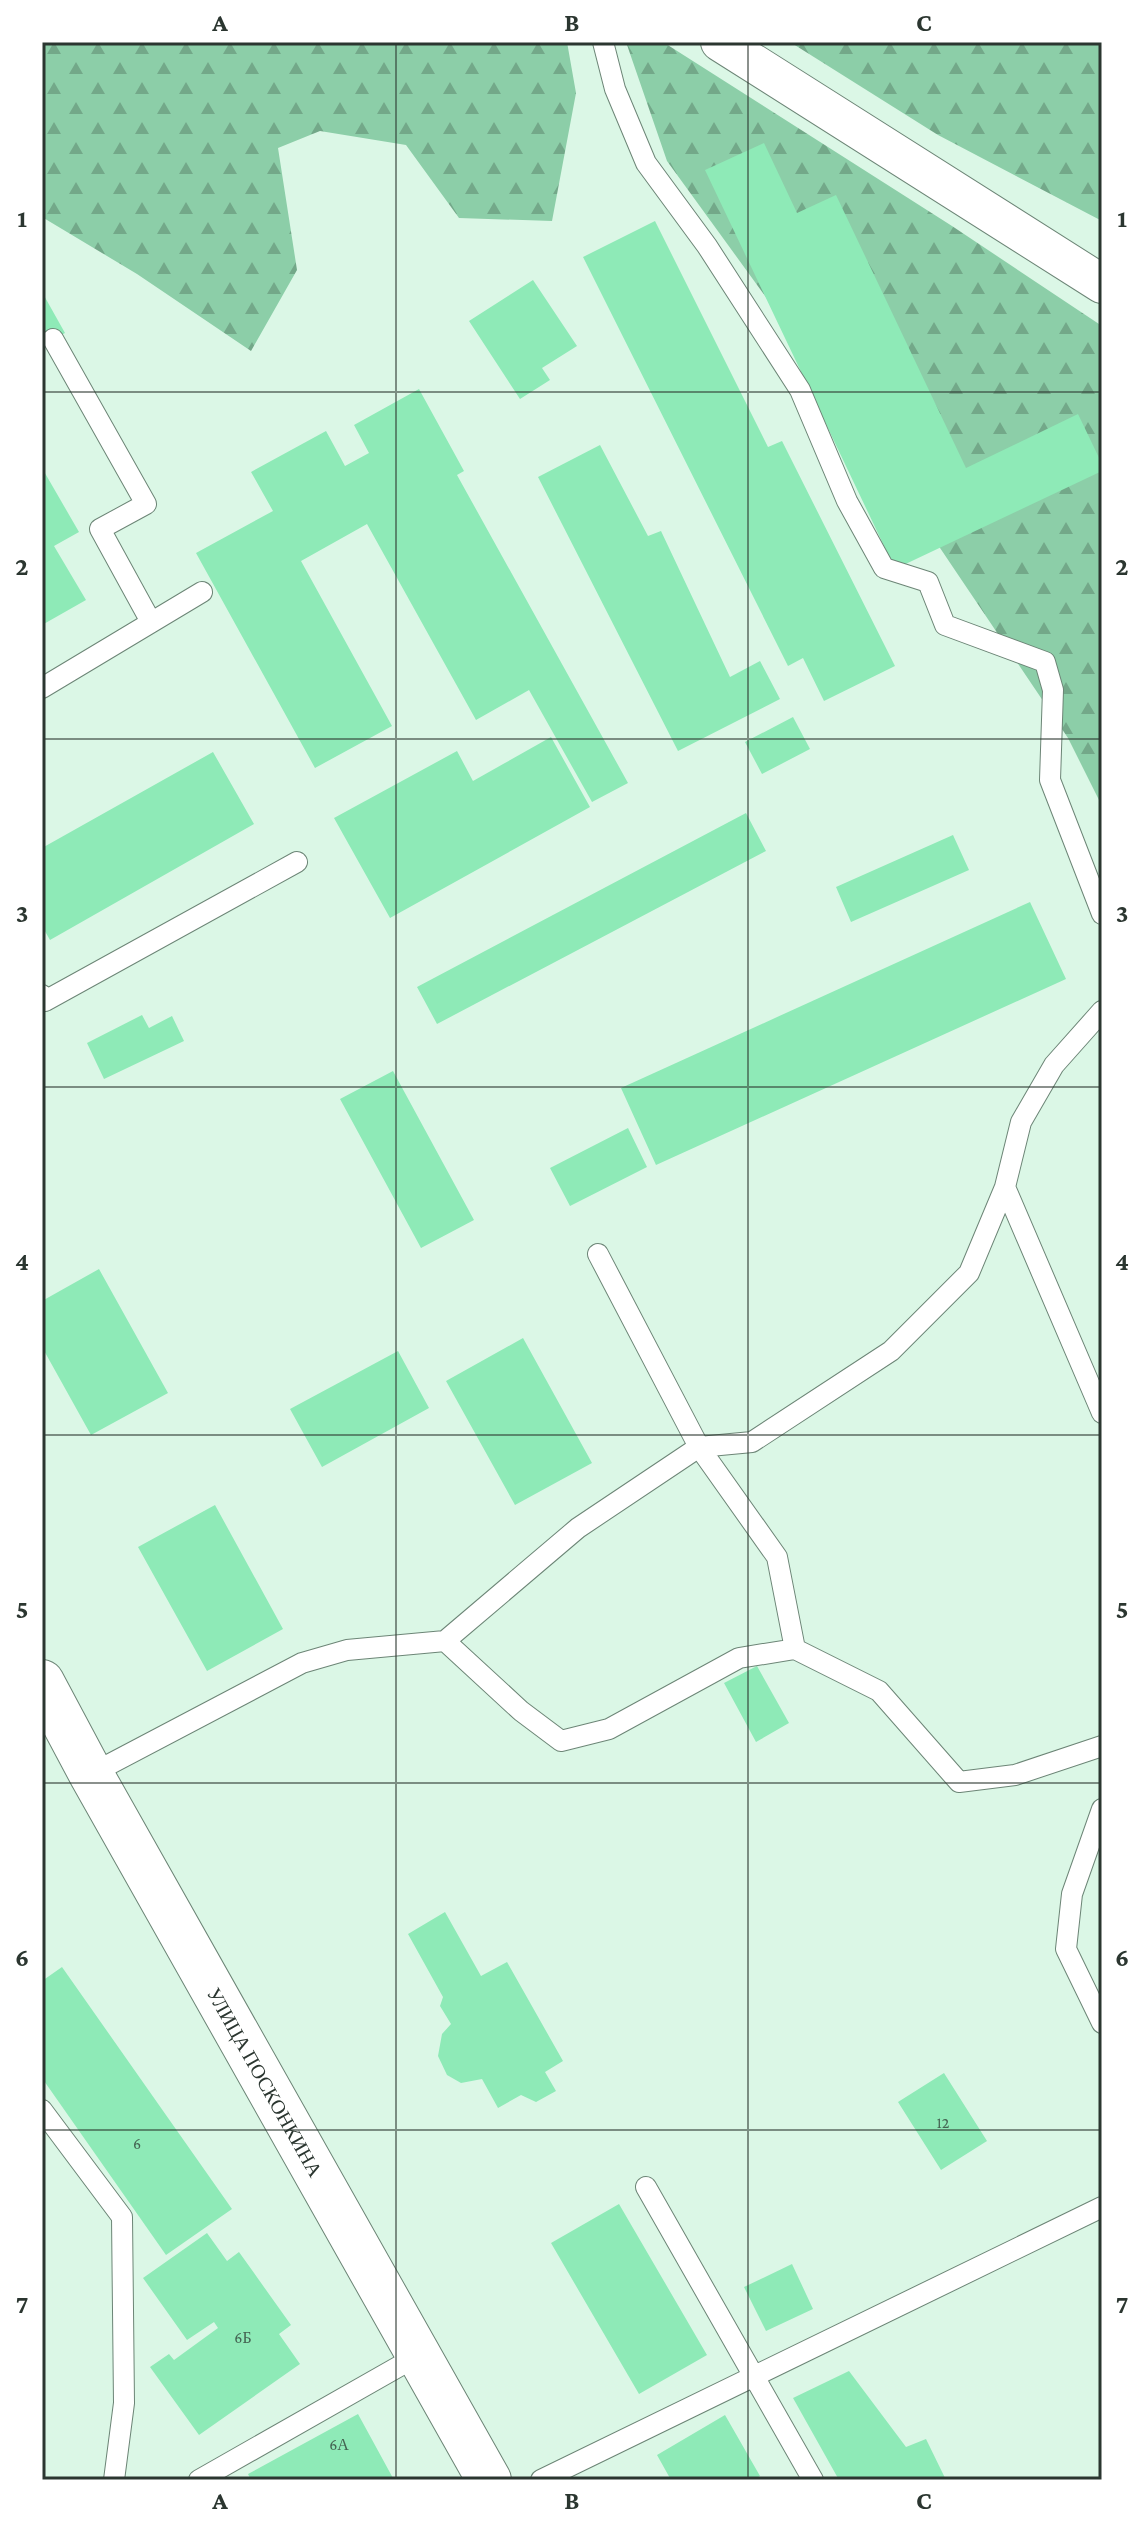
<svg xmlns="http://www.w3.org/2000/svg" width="1144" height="2522" font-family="'Crimson Pro',serif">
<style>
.forest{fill:url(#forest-firs)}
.building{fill:#8eeab7}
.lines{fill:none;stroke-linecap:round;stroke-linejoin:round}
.service-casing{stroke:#6c8576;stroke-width:22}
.minor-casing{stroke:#6c8576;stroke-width:40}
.tertiary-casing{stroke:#6c8576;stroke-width:46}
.service{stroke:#fff;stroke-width:20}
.minor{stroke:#fff;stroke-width:38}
.tertiary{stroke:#fff;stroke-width:44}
.grid{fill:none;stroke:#2b3630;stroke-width:2;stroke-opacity:0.55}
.labels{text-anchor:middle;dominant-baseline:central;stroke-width:8;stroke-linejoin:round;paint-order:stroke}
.number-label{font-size:16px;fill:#446352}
.street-label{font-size:20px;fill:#2b3630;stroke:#fff}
.neatline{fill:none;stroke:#2b3630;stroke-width:3}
.grid-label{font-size:26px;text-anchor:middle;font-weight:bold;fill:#2b3630}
</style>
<defs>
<pattern id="forest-firs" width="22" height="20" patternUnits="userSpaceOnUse" patternTransform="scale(2)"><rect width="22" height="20" fill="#8ccea8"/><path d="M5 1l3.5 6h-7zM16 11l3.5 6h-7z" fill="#73a889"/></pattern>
</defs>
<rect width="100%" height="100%" fill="#dbf7e6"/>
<path class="forest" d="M42 42H567L576 93 552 221 459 218 406 145 320 131 278 148 297 270 251 351 137 274 42 217Z
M626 42H663L952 226 1102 326V806L1068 738 837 395 667 161Z
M790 42H1102V221L938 135Z"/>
<path class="building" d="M764 143 797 213 836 195 966 468 1078 414 1102 464V471L895 569 705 170Z
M655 221 768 447 782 441 895 666 824 701 803 658 788 666 583 257Z
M533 280 577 346 542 368 550 380 520 399 469 321Z
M42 292 65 333 42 345Z
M419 389 464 471 457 475 628 783 592 802 529 690 476 720 367 524 301 561 392 726 315 768 196 553 273 511 251 472 326 431 345 466 369 453 354 425Z
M600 445 648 536 661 531 730 677 760 661 780 699 678 751 538 477Z
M42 468 79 532 54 546 86 600 42 625Z
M793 717 810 749 762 774 745 742Z
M551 737 590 807 390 918 334 818 457 751 473 781Z
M213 752 254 824 50 940 42 926V848Z
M746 813 766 851 437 1024 417 987Z
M953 835 969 870 851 922 836 887Z
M1030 902 1066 979 656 1165 621 1088Z
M142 1015 149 1028 172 1016 184 1041 104 1079 87 1043Z
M393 1071 474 1220 421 1248 340 1099Z
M628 1128 647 1167 570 1206 550 1168Z
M99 1269 168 1393 91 1435 42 1347V1301Z
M523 1338 592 1463 515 1505 446 1381Z
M398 1351 429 1408 322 1467 290 1409Z
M215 1505 283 1629 207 1671 138 1547Z
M757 1666 789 1723 756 1742 724 1683Z
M445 1912 481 1976 507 1962 563 2061 545 2072 556 2091 536 2102 521 2095 498 2108 482 2079 461 2083 447 2075 438 2056 442 2034 451 2024 440 2006 443 1997 408 1934Z
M62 1967 232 2209 166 2255 42 2078V1981Z
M944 2073 987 2141 941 2170 898 2102Z
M619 2204 707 2355 639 2394 551 2243Z
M207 2233 227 2261 239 2252 291 2325 279 2334 300 2364 199 2435 150 2367 169 2354 174 2360 218 2328 214 2322 187 2340 143 2278Z
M792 2264 813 2309 766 2331 744 2287Z
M849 2371 906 2447 926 2439 946 2480H839L793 2398Z
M358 2414 394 2480H251L248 2474Z
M725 2415 760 2476 754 2480H671L657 2455Z"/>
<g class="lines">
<defs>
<path id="service" d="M603 42 615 89 646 163 707 246 800 390 847 501 884 568 928 582 945 625 1045 662 1053 690 1050 780 1102 914
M53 339 146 504 100 529 151 622
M42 688 202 592
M42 995 45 1001 297 862
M1102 1011 1054 1065 1021 1122 1005 1187 1102 1413
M445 1641 578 1528 699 1447 598 1254
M795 1649 777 1557 699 1447 752 1442 891 1351 969 1273 1005 1187
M91 1774 302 1663 347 1650 445 1641 521 1711 561 1741 609 1729 739 1658 795 1649 879 1691 959 1782 1015 1775 1102 1746
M1102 1809 1072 1894 1066 1949 1102 2023
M42 2110 122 2217 124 2403 114 2480
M646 2187 813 2480
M199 2480 419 2355
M541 2480 1102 2207"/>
<path id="minor" d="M720 42 1102 284"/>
<g id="tertiary">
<path id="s1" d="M42 1682 91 1774 489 2480"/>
</g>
</defs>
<use href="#service" class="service-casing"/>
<use href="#minor" class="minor-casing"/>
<use href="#tertiary" class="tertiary-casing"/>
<use href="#service" class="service"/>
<use href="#minor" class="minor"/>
<use href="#tertiary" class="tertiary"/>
</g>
<path class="grid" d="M396 42V2480M748 42V2480M42 392H1102M42 739H1102M42 1087H1102M42 1435H1102M42 1783H1102M42 2130H1102"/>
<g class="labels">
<g class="number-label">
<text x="943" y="2122">12</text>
<text x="137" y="2143">6</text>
<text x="243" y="2337">6Б</text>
<text x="339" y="2444">6А</text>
</g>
<g class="street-label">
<text stroke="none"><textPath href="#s1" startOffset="458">УЛИЦА ПОСКОНКИНА</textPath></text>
</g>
</g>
<rect width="1144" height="2522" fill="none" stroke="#ffffff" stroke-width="88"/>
<rect x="44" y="44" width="1056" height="2434" class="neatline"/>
<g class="grid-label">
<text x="220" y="31">A</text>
<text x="572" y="31">B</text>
<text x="924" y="31">C</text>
<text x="22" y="227">1</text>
<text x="1122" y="227">1</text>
<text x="22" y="575">2</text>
<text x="1122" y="575">2</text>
<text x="22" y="922">3</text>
<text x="1122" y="922">3</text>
<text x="22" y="1270">4</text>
<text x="1122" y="1270">4</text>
<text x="22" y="1618">5</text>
<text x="1122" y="1618">5</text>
<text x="22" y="1966">6</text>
<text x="1122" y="1966">6</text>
<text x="22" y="2313">7</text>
<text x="1122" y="2313">7</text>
<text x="220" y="2509">A</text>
<text x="572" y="2509">B</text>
<text x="924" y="2509">C</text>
</g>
</svg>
